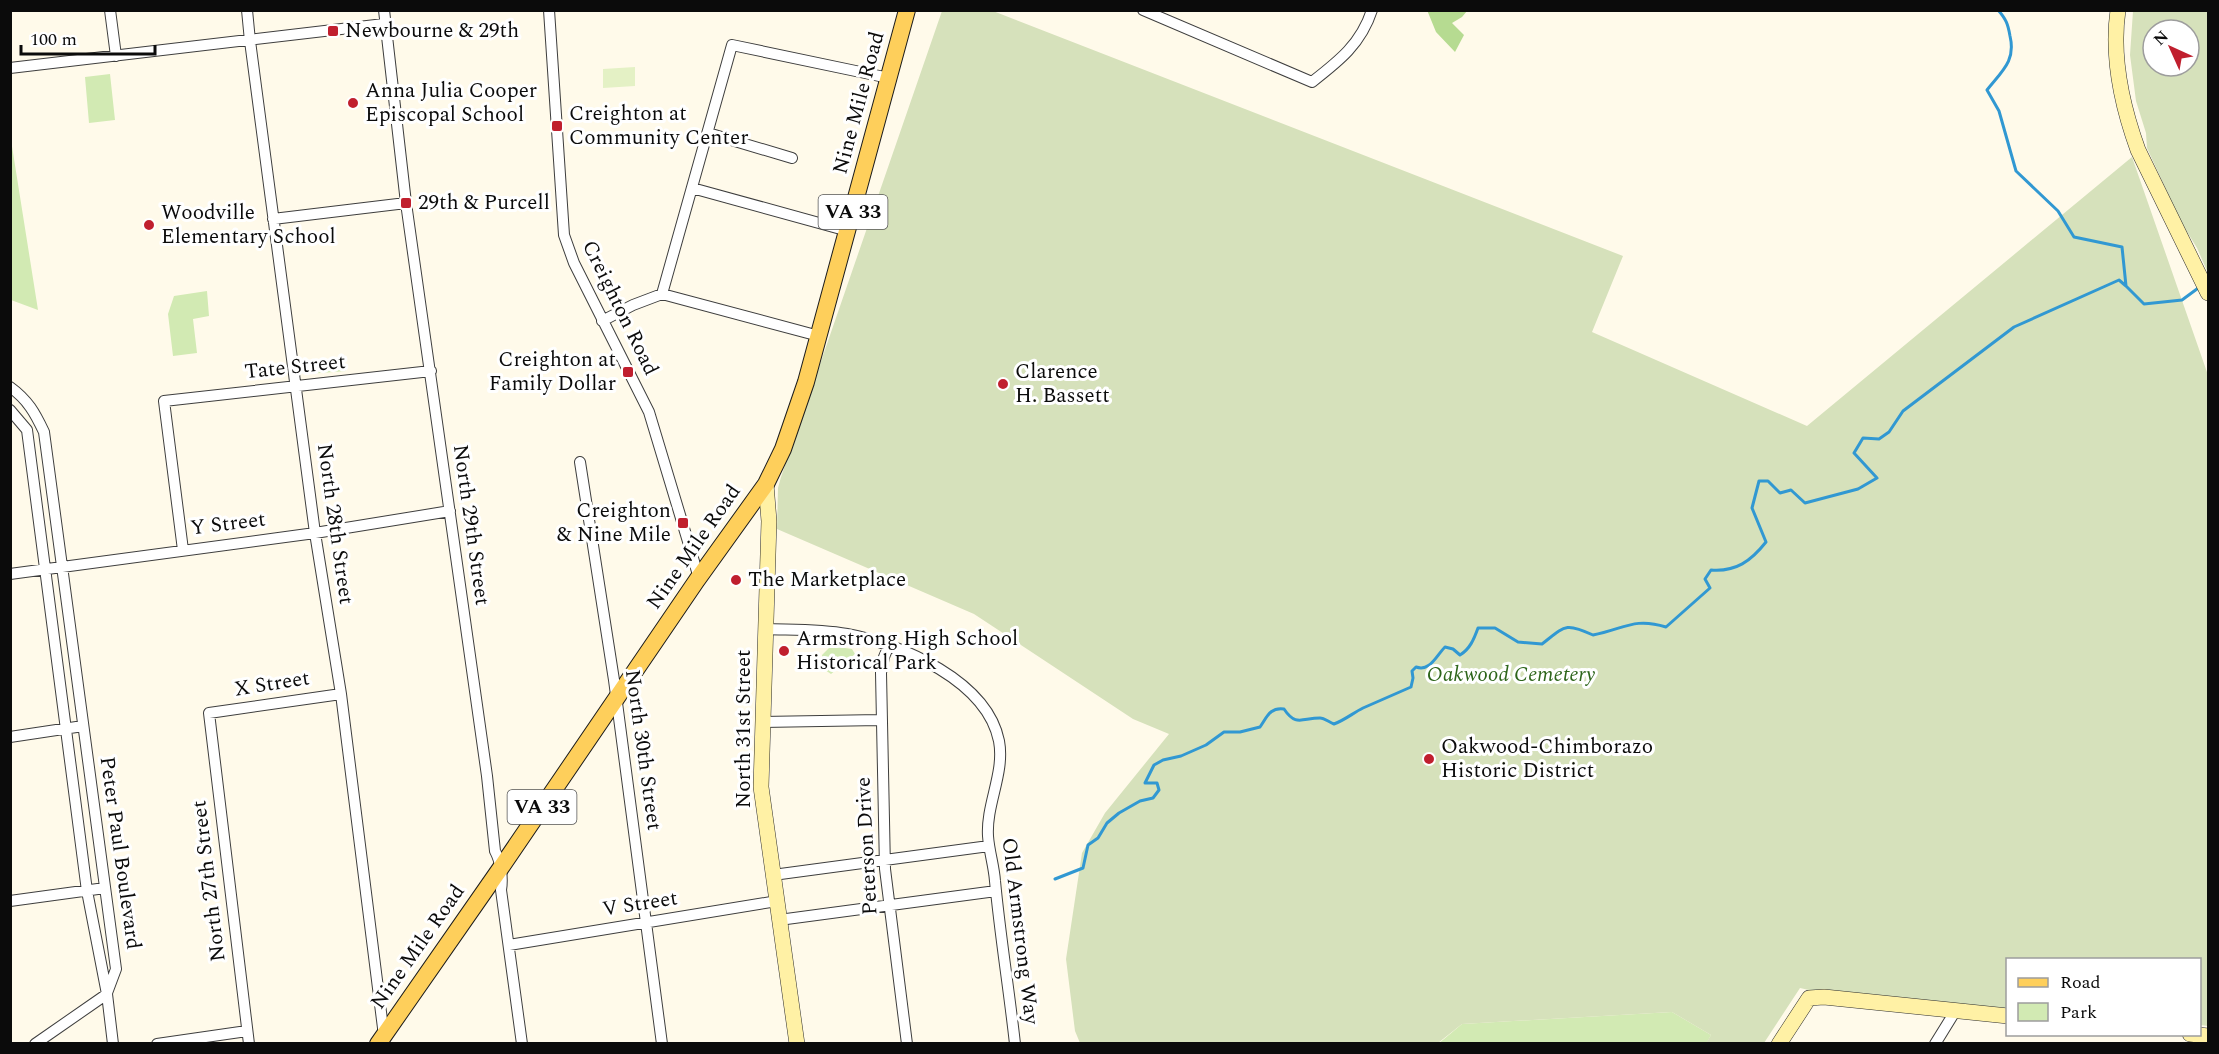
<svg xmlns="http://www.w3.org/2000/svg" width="2219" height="1054" font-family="Spectral,serif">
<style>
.green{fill:#d2eab3}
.forest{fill:#b6db91}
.cemetery{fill:#d6e1bb;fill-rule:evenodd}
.pitch{fill:#e4f1c5}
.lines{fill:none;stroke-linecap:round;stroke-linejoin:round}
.stream{stroke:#3198d2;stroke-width:3}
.street-casing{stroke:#3e3e3e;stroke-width:12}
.secondary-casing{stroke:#2d2d2d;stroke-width:16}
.primary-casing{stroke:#1c1c1c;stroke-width:18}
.street{stroke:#fff;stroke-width:10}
.secondary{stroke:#fff1a5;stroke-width:15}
.primary{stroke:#fecf5b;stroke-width:16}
.poi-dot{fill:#c01f2e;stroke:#fff;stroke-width:2}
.labels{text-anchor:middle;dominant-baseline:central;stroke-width:6;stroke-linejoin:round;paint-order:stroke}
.shield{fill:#fff;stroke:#545454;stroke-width:1.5}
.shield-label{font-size:20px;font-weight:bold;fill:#0b0b0b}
.poi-label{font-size:21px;fill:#0b0b0b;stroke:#fff;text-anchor:start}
.street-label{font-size:21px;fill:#0b0b0b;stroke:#fff}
.park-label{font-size:21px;font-style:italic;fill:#2d651a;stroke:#fff}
</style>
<rect width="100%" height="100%" fill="#fffaea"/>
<path class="green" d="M110 74 115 120 89 123 85 77Z
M11 140 38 310 11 300Z
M207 291 209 316 193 319 197 353 173 356 168 314 174 296Z
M345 364 346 371 308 374 307 368Z
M831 646 852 649 855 654 831 674 822 668V655Z
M1672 1012 1711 1035 1706 1044H1438L1462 1024Z"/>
<path class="forest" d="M1427 10 1467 11 1462 17 1452 23 1464 35 1455 52 1436 32Z"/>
<path class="cemetery" d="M942 11H993L1623 256 1592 332 1807 426 2132 157 2208 375V1026L2200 1025V960H2008L2007 1009 1822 993 1800 988 1764 1043H1706L1711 1035 1672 1012 1462 1024 1438 1043H1080L1075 1031 1066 959 1082 853 1105 813 1169 734 1133 719 974 614 777 529 778 488 781 477Z
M2133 11H2208V273L2197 248 2181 222 2147 148 2146 133 2136 101 2130 55ZM2153 30H2189V66H2153Z"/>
<path class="pitch" d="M635 67V86L603 88V69Z"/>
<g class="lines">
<path class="stream" d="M1998 10C2006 19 2008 24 2010 36 2016 61 2002 71 1987 90L1999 111 2016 171 2058 211 2074 237 2122 247 2126 286 2144 304 2182 300 2201 286
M1055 879 1083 868 1088 845 1098 838 1107 823 1119 813 1140 801 1153 798 1159 790 1157 783H1145L1154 765 1163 760 1181 756 1206 745 1224 732H1240L1260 727C1267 717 1270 707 1284 709 1296 727 1302 718 1320 718 1324 718 1329 722 1334 724 1345 720 1353 713 1363 708 1379 701 1395 694 1411 687L1413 678 1412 671 1416 667C1430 672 1436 656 1445 647L1453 649 1460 655C1470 649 1474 639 1478 628H1495L1518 642 1542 644C1565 626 1565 622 1593 635 1624 629 1634 617 1666 627L1710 588 1705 579 1711 570C1736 572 1751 561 1766 542L1752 508 1759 481H1768L1780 493 1791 490 1805 503 1858 489 1877 478 1854 453 1863 438 1879 439 1889 432 1903 411 2014 327 2119 280 2126 286"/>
<defs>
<path id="street" d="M110 10 116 56
M247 10 250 41 315 533 341 694 384 1036
M384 10 406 203 487 776 495 851C501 862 503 878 501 890L522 1044
M549 10 564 235 574 263 649 412 699 578
M1143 10 1312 82C1339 61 1361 44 1372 10
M10 68 384 24
M708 133 792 158
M692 188 848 231
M273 219 406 203
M662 294 732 45 889 78
M602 321 633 305 662 294 819 336
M10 387C28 400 35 413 44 432L116 969 107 993
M10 410 27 430 87 891 107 994 113 1044
M580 462 614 680 662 1044
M183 550 164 401 431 371
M10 574 315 533 450 511
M765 629C793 630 820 629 847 634 902 644 987 681 999 741 1005 773 986 804 988 836 989 851 994 866 995 881 1000 935 1009 989 1015 1044
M889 645 884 657 881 673 885 869 907 1044
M762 722 880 720
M10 737 83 726
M773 875 989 846
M10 901 105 888
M779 920 996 891
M509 945 777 901
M35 1044 107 994
M157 1044 247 1031
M249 1044 209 713 341 694
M1935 1044 1956 1010"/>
<path id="secondary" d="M2118 10C2111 58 2122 106 2138 150L2208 293
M766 484 769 521 761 787 797 1044
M2190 1034 2208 1036
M1779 1044 1809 998 1824 997 2008 1016"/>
<path id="primary" d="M378 1044 500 869 697 580 766 484 783 449 806 382 907 10"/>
</defs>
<use href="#street" class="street-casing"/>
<use href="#secondary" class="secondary-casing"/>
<use href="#primary" class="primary-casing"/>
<use href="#street" class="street"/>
<use href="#secondary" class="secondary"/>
<use href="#primary" class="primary"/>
</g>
<g class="poi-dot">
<rect x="327" y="25" width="12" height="12" rx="3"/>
<circle cx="353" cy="103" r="6"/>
<rect x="551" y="120" width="12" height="12" rx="3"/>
<rect x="400" y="197" width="12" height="12" rx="3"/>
<circle cx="149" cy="225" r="6"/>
<rect x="622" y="366" width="12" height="12" rx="3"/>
<circle cx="1003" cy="384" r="6"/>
<rect x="677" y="517" width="12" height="12" rx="3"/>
<circle cx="736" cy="580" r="6"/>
<circle cx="784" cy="651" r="6"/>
<circle cx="1429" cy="759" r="6"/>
</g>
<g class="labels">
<g class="shield">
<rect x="818.5" y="195" width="69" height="34" rx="4.5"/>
<rect x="507.5" y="790" width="69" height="34" rx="4.5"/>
</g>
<g class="shield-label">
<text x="853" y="212">VA 33</text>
<text x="542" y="807">VA 33</text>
</g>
<g class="poi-label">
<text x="345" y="31">Newbourne &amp; 29th</text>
<text x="365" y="91">Anna Julia Cooper<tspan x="365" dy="24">Episcopal School</tspan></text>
<text x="569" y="114">Creighton at<tspan x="569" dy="24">Community Center</tspan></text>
<text x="418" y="203">29th &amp; Purcell</text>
<text x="161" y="213">Woodville<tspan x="161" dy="24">Elementary School</tspan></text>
<text x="616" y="360" text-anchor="end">Creighton at<tspan x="616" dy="24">Family Dollar</tspan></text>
<text x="1015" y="372">Clarence<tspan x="1015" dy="24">H. Bassett</tspan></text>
<text x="671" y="511" text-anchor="end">Creighton<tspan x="671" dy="24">&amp; Nine Mile</tspan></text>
<text x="748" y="580">The Marketplace</text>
<text x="796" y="639">Armstrong High School<tspan x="796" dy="24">Historical Park</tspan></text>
<text x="1441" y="747">Oakwood-Chimborazo<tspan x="1441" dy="24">Historic District</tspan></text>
</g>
<g class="street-label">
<text transform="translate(859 103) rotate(-75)">Nine Mile Road</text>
<text transform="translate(620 308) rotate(64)">Creighton Road</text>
<text transform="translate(295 367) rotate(-6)">Tate Street</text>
<text transform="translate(228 524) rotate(-7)">Y Street</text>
<text transform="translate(335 524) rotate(82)">North 28th Street</text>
<text transform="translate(471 525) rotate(82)">North 29th Street</text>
<text transform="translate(694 547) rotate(-55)">Nine Mile Road</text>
<text transform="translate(272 684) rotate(-9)">X Street</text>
<text transform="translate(744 729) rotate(-90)">North 31st Street</text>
<text transform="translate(643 750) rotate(82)">North 30th Street</text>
<text transform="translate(867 846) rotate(-93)">Peterson Drive</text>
<text transform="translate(120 853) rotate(82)">Peter Paul Boulevard</text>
<text transform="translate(209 881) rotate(-97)">North 27th Street</text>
<text transform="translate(640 904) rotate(-9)">V Street</text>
<text transform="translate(1020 931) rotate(83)">Old Armstrong Way</text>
<text transform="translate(418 947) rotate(-55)">Nine Mile Road</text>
</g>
<g class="park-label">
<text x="1511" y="675">Oakwood Cemetery</text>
</g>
</g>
<rect width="2219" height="1054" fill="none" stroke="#0b0b0b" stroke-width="24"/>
<rect x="2006" y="958" width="195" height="78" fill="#ffffff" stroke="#9d9d9d" stroke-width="1.5"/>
<rect x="2018" y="978" width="30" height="9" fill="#fecf5b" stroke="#9d9d9d" stroke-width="1.5"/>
<text x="2060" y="988" font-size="18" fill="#0b0b0b">Road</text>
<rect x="2018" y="1003" width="30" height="18" fill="#d2eab3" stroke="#9d9d9d" stroke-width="1.5"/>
<text x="2060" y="1018" font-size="18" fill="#0b0b0b">Park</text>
<g transform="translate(2171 48) rotate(315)"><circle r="28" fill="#ffffff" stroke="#9d9d9d" stroke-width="1.5"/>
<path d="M0-4.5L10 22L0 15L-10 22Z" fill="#c01f2e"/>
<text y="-9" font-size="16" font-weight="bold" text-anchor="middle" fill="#0b0b0b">N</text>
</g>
<path d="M21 45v9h134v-9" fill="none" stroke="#0b0b0b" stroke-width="3"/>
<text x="30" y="45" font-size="18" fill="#0b0b0b" stroke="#ffffff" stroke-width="4.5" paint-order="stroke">100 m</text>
</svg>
